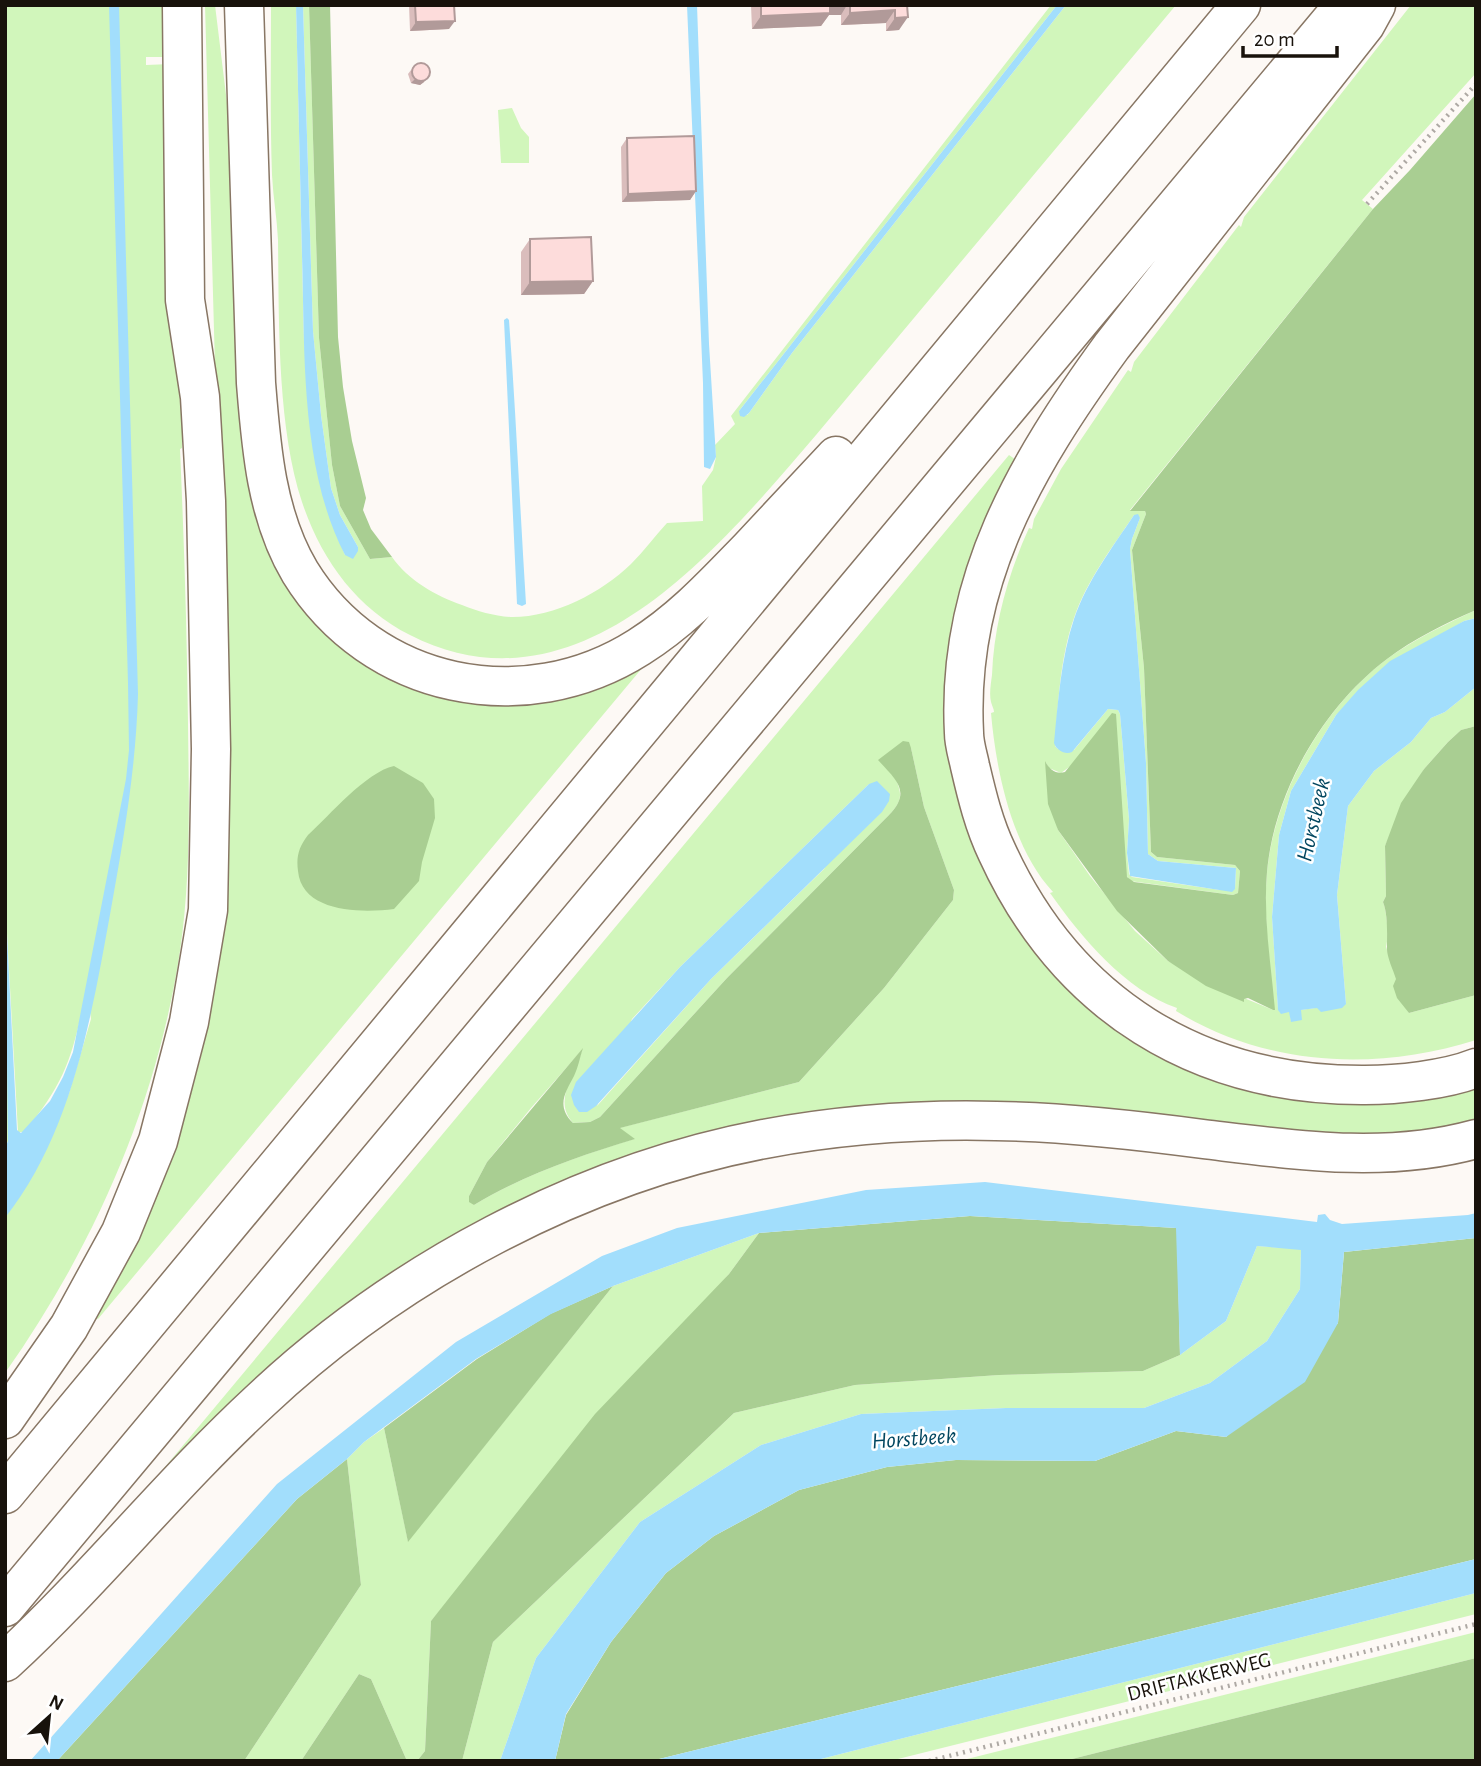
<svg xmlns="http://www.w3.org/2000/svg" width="1481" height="1766" font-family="'Alegreya Sans',sans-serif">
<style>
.green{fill:#d1f6bb;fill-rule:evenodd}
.forest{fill:#a9ce92}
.water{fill:#a2defc}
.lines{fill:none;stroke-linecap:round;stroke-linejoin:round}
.motorway-casing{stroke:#887664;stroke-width:41}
.path{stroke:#aea9a4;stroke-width:4.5;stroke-dasharray:2 5;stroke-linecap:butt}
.motorway{stroke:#fff;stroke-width:38}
.wall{fill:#dabdbc}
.shaded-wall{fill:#b19a99}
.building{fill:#fddcdb;stroke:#b19a99;stroke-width:2}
.labels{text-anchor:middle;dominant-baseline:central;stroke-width:5;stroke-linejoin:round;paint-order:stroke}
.street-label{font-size:21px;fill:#18120b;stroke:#fff}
.water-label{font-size:23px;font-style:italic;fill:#034760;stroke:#fff}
</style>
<rect width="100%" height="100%" fill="#fdf9f5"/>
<path class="green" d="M5 5H169L171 57H146V65L171 64 182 409V448L180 449C184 540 187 632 188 724 189 799 191 877 180 951 157 1104 94 1247 5 1373V1218L39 1162 69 1093 91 1019 87 988C73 1052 68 1080 24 1132H18L5 897Z
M205 5H215L234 160 243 432 375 668 643 667 98 1319 94 1317 181 1124 200 1061 208 1022 218 475Z
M271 5H296L304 342 331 520 345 555 358 547 340 515 331 488 321 415 313 331 303 5H309L319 338 332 465 340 506 370 559 392 557C408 580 436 596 462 605 477 611 494 616 510 617 553 618 601 593 631 564 644 551 655 536 667 523L703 521 702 486 713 470 716 457 715 445 735 424 731 416 1051 5H1057L739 411 747 415 749 413 792 353 1066 5H1176L816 435C718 549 579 721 410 635 356 608 321 559 302 502 277 426 279 320 278 240 277 218 273 197 272 175 270 119 271 62 271 5Z
M1411 5H1476V73L1362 200 1373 209 1130 510 1145 511 1146 514 1132 550 1144 668 1151 852 1157 857 1235 865 1240 871 1238 893 1233 895 1130 881 1126 875 1124 850 1076 762 1061 773 1049 768 1046 763 1058 830 1090 876 1135 931 1168 961 1244 998 1273 1010C1270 964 1263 917 1267 872 1275 792 1323 707 1387 659 1414 639 1446 624 1476 610V618L1464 621 1433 640 1336 715 1291 791 1279 835 1272 917 1278 1009 1290 1012 1291 1021 1300 1010 1346 1004 1337 895 1348 806 1374 771 1411 742 1431 718 1445 712 1476 687V726L1461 730 1448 742 1424 769 1415 785 1385 846 1386 896 1383 902C1387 912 1389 937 1386 947L1409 1013 1476 995V1040C1374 1072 1266 1066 1176 1011L1177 1008C1125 990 1081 937 1050 893L1053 892C1012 848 996 771 991 713L994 712C994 709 992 706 991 702 989 694 991 683 992 675 994 624 1008 574 1029 528L1032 529 1034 519 1061 469 1128 370 1131 372 1134 362 1239 225 1241 227 1244 217ZM1134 515 1140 518 1132 539 1130 549 1146 763 1148 854 1158 861 1236 868 1235 889 1220 890 1132 877 1129 874 1127 853 1129 819 1120 714 1118 710 1108 709 1074 750 1058 749 1055 746C1058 704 1060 658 1074 618 1087 580 1112 548 1134 515Z
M512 108 521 128 529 137V163H501L498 110Z
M1009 455 1019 462 977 552 986 858 1184 1059 1476 1078V1128L1409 1140 1042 1112 574 1186 140 1497ZM911 748 924 807 954 890 953 900 884 988 799 1082 619 1128 634 1139C579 1156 524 1175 474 1205L469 1196 487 1162 531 1108 582 1050C576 1074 552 1100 573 1123L590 1122 600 1117 727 978 889 815C900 803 903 797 897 782ZM869 784 824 869 711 979 597 1106 632 1019 680 967Z
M5 1004 9 1097 8 1141 5 1148Z
M759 1233 729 1274 431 1621 425 1751 417 1761H407L371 1679 359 1674 301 1761H244L361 1585 347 1459 364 1442 384 1428 408 1541 613 1286Z
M1257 1246 1301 1249 1300 1289 1267 1341 1210 1383 1144 1408H1006L861 1414 761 1445 640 1522 536 1658 500 1761H462L493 1642 734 1413 855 1385 999 1375 1143 1371 1180 1355 1226 1321Z
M1476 1593V1614L890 1761H813Z
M1476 1632V1658L1064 1761H959Z"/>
<path class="forest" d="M309 5H330L338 337 343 387 352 441 366 498 363 510 371 529 392 557 370 559 340 506 332 465 319 338Z
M1476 94V610C1446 623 1413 639 1387 659 1323 707 1274 792 1267 872 1263 918 1271 964 1275 1010H1273L1248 998 1244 999V1002L1206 986 1168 961 1117 911 1058 830 1048 804 1045 761C1049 769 1056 775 1065 772L1112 713 1116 714 1127 877 1134 882 1233 895 1238 893 1240 871 1235 865 1157 857 1151 852 1144 668 1132 550 1146 514 1145 511H1130L1373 209 1410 170Z
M1476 726V995L1409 1013 1397 998 1393 986 1396 979C1393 969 1386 956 1387 946 1387 932 1388 915 1383 902L1386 896 1385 846 1401 803 1424 769 1448 742 1461 730Z
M903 741 909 742 911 748 924 807 954 890 953 900 884 988 799 1082 620 1128 635 1139C579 1156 524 1175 474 1205L469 1202V1196L487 1162 583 1048C580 1057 578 1068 574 1076 565 1093 556 1106 573 1123L590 1122 600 1117 727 978 889 815C912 791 896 780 878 760Z
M394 766 423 783 434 799 435 818 422 862 419 881 394 909C362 913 302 913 298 871 296 856 299 847 308 835 330 815 366 772 394 766Z
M970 1216 1177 1228 1180 1355 1143 1371 999 1375 855 1385 734 1413 493 1642 462 1761H417L425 1751 431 1621 595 1414 729 1274 759 1233Z
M1476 1238V1559L651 1761H555L566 1715 611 1642 666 1573 714 1536 799 1490 887 1467 956 1460 1095 1461 1176 1431 1226 1437 1338 1323 1344 1252Z
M613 1286 408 1542 384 1428 477 1359 550 1314Z
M347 1459 361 1585 244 1761H57L297 1499Z
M1476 1658V1761H1064Z
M359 1674 371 1679 407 1761H301Z"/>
<path class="water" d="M109 5H119L138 694C136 767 124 837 111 909 92 1013 73 1132 5 1218V1148L8 1141 5 897 17 1130 21 1133 50 1101 63 1077 73 1052 126 779 129 750 128 683Z
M296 5H303L313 331 321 415 331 488 340 515 358 547V551L353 559 345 555C300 468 305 352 302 256 300 173 298 89 296 5Z
M687 5H697L709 344 716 457 710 469 704 467 703 383Z
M1057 5H1066L792 353 749 413 744 417 740 416 739 411Z
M507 318 509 320C516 414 520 509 526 604L522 606 517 604 504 320Z
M1138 514 1140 518 1132 539 1130 549 1146 763 1148 854 1158 861 1236 868 1235 889 1232 892 1130 876 1127 853 1129 819 1120 714 1118 710 1108 709 1072 752C1065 755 1056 750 1054 743 1058 702 1061 658 1074 619 1087 581 1112 548 1134 515Z
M1476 618V687L1445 712 1431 718 1411 742 1374 771 1348 806 1337 895 1346 1004 1342 1008 1321 1012 1317 1008 1301 1010 1302 1020 1291 1022 1289 1012 1281 1014 1278 1010 1272 917 1279 835 1291 791 1336 715 1358 690 1390 661 1464 621Z
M877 781 890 794 889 801 882 812 711 979 596 1106 587 1112H579L574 1105 571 1095 576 1082 680 967 869 784Z
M985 1182 1317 1222 1318 1215 1325 1214 1330 1220 1342 1224 1468 1215 1476 1213V1238L1344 1252 1338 1323 1305 1382 1226 1437 1176 1431 1095 1461 956 1460 887 1467 799 1490 714 1536 666 1573 611 1642 566 1714 555 1761H500L536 1658 640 1522 761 1445 861 1414 1006 1408H1144L1210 1383 1267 1341 1300 1289 1301 1250 1257 1246 1226 1321 1180 1355 1176 1228 970 1216 759 1233 613 1286 551 1314 476 1359 364 1442 347 1459 297 1499 57 1761H30L277 1484 456 1342 602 1256 677 1228 866 1190Z
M1476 1559V1593L813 1761H651Z"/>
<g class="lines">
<defs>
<path id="motorway" d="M244 5 256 383C261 446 266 515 300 572 372 689 524 720 639 647 682 620 714 585 749 549 778 518 807 487 836 456
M1376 5 1365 25 1112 346C1026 464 956 582 964 733 964 744 968 756 970 766 977 796 984 825 997 852 1067 1005 1198 1086 1365 1085 1397 1085 1446 1080 1476 1068
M5 1419 69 1327 121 1232 158 1141 189 1022 208 910 211 749 206 501 200 397 185 300 182 5
M5 1494 1241 5
M5 1607 1344 5
M5 1662C95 1579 171 1483 261 1400 397 1272 580 1174 764 1139 840 1125 919 1119 996 1121 1065 1122 1135 1130 1203 1139 1295 1150 1385 1164 1476 1139"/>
</defs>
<use href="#motorway" class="motorway-casing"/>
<path class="path" d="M1367 204 1476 84
M929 1761 1476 1624"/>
<use href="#motorway" class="motorway"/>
</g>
<path class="wall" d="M409 5H454L449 29 410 31Z
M751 5H907L899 30 886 31V23L841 25V15H829L821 26 752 29Z
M414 66 424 82 420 85 411 83 408 74Z
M627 138 696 191 690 200 622 202 621 147Z
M530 239 593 281 584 294 521 295V252Z"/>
<path class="shaded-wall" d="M828 5H847L841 15H829L821 26 752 29 761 16Z
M895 10 886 23 841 25 850 13Z
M908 17 899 30 886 31 895 18Z
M455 21 449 29 410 31 416 22Z
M427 78 424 82 420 85 411 83 415 79Z
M696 191 690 200 622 202 628 194Z
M593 281 584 294 521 295 530 282Z"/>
<path class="building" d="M415 5H454L455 21 416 22Z
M761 5H830V13L761 16Z
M850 5H907L908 17 895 18V10L850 13Z
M412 72a9 9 0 1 1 18 0a9 9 0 1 1-18 0Z
M694 136 696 191 628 194 627 138Z
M591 237 593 281 530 282V239Z"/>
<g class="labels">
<g class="street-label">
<text transform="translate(1199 1677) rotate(-14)">DRIFTAKKERWEG</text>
</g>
<g class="water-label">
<text transform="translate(1314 820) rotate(-77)">Horstbeek</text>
<text transform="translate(914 1439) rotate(-4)">Horstbeek</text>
</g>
</g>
<rect width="1481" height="1766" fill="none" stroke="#18120b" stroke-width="14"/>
<g transform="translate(49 1717) rotate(27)" stroke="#ffffff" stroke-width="5" paint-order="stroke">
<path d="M0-5L12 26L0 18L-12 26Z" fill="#18120b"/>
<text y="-10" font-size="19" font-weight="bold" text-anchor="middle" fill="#18120b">N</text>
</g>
<path d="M1243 46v10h94v-10" fill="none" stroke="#18120b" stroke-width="3.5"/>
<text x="1254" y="46" font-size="21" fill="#18120b" stroke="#ffffff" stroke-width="5" paint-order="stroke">20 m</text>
</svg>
